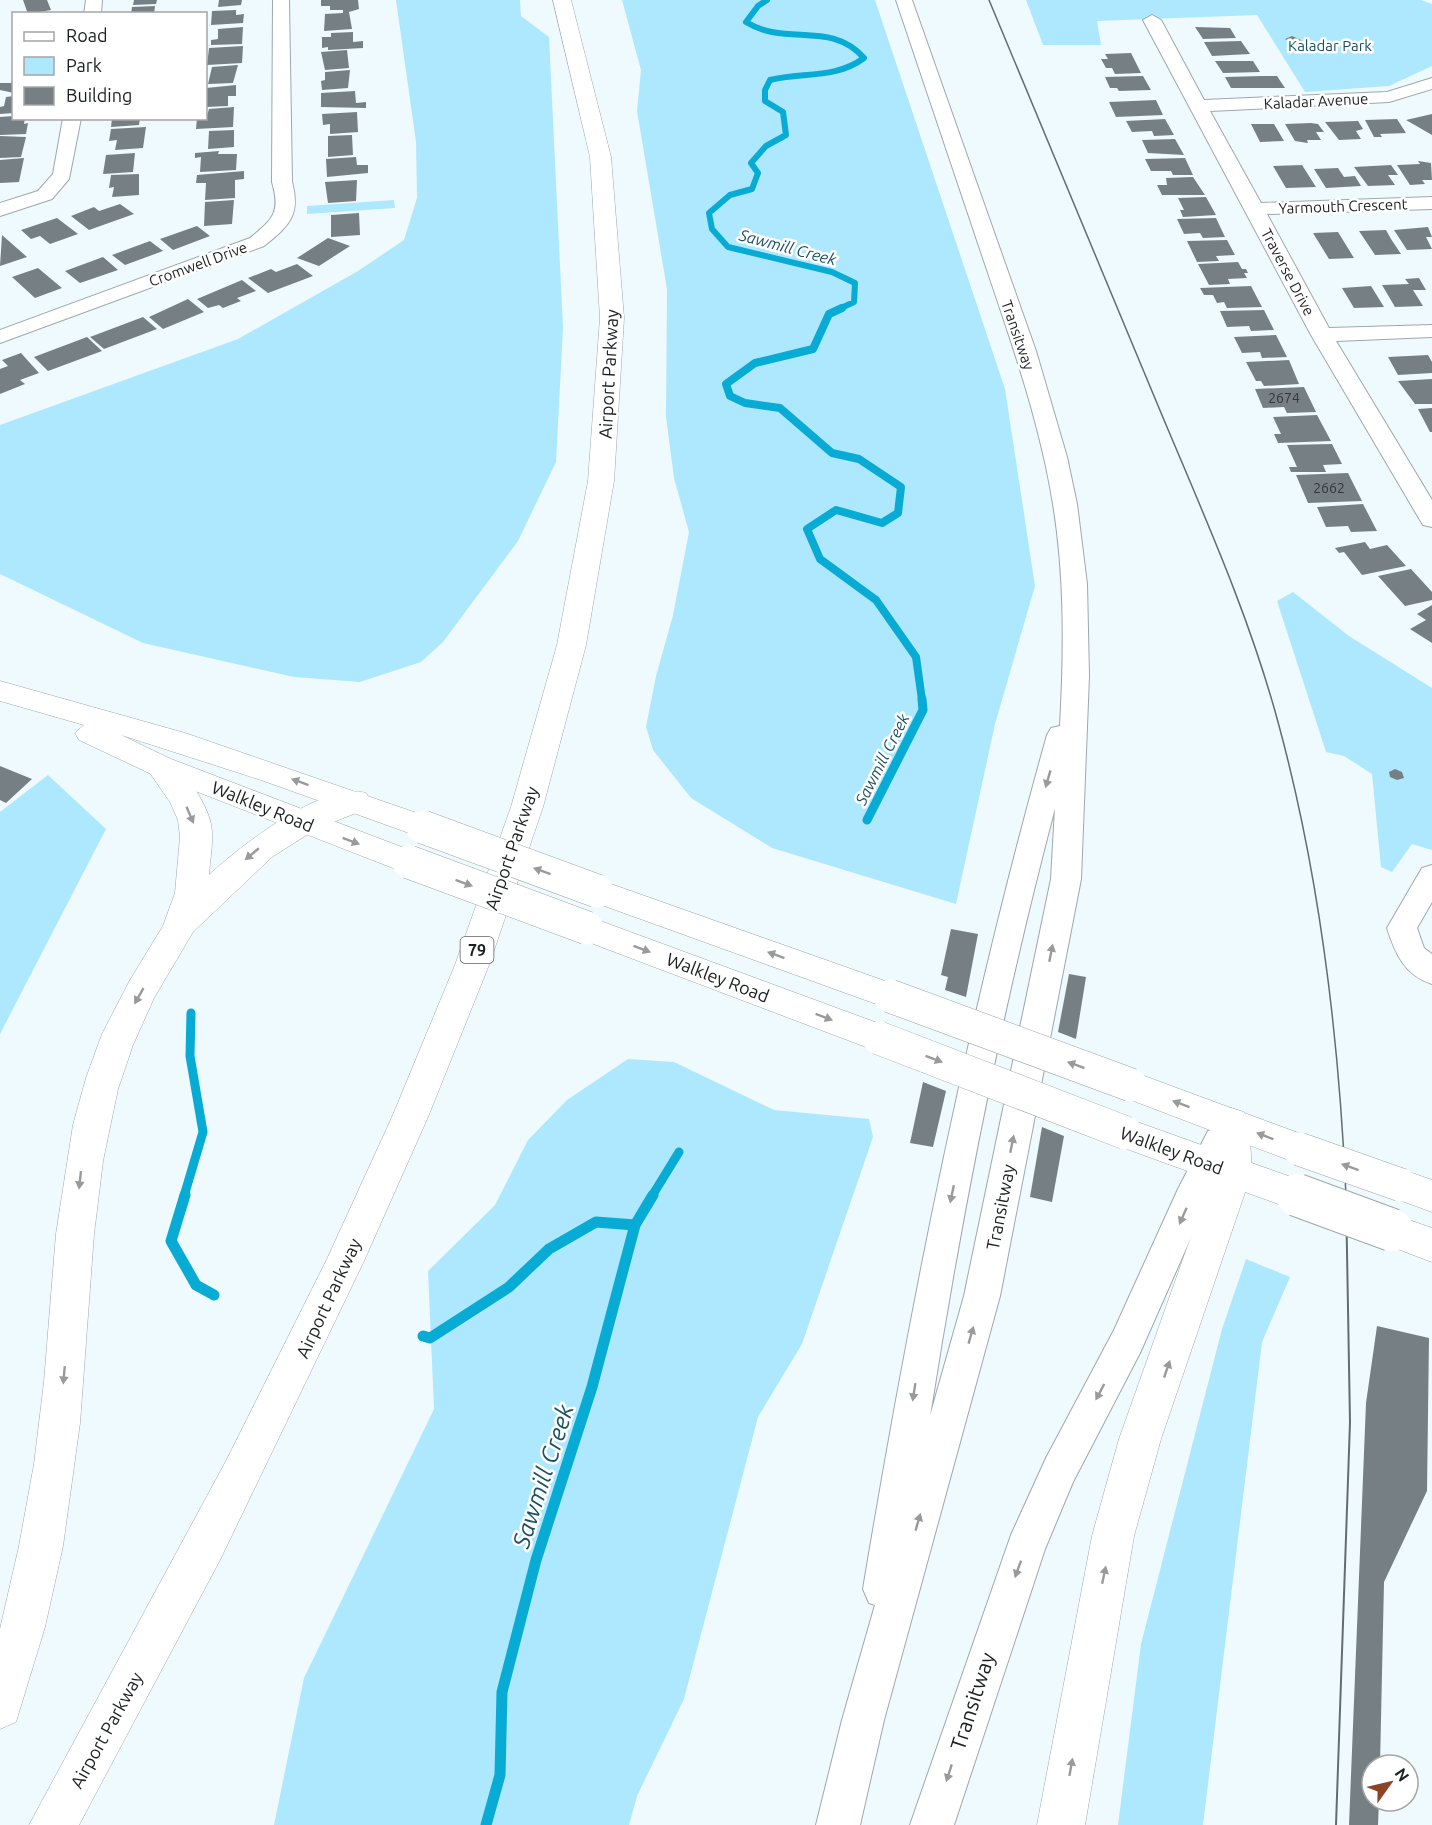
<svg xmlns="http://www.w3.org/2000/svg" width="1432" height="1825" font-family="Ubuntu,sans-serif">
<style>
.green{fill:#aee8ff}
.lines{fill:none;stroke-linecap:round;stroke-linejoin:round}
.stream-far3{stroke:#07abd4;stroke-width:6}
.stream-far2{stroke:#07abd4;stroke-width:8}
.stream-far1{stroke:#07abd4;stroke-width:9}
.stream{stroke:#07abd4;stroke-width:11}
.building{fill:#768084}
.minor-casing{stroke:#9ea8ac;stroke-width:2}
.major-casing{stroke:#9ea8ac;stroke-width:1}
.highway-casing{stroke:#9ea8ac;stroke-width:1}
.minor{fill:#fff;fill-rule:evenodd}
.major{fill:#fff;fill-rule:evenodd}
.highway{fill:#fff;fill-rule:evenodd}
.tram-far1{stroke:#656c6e;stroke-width:1.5}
.tram{stroke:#656c6e;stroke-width:2}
.major-bridge-far1-casing{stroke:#9ea8ac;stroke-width:34;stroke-linecap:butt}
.major-bridge-casing{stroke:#9ea8ac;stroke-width:44;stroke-linecap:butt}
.major-bridge-far1{stroke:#fff;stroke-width:33}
.major-bridge{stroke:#fff;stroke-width:42}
.oneway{fill:#989a9b}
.labels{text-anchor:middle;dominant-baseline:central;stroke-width:5;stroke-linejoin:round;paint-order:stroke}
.far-number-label{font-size:14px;fill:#323739}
.far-park-label{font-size:15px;fill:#184f60;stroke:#fff}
.far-street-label{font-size:15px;fill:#1b1f20;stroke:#fff}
.far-water-label{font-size:16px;font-style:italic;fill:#1b5163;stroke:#fff}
.shield{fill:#fff;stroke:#5f6263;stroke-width:1.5}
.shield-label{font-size:16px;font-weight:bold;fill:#1b1f20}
.street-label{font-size:18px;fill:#1b1f20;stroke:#fff}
.near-street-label{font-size:21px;fill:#1b1f20;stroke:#fff}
.near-water-label{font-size:24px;font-style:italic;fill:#1b5163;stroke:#fff}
</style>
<rect width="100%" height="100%" fill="#effafe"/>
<path class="green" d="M396 0H520L521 16 549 37 563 328 556 462 518 541 443 642 421 662 360 682 294 677 143 643 0 574V425L238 339 358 271 404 240 417 198 416 142Z
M622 0H875L1005 389 1035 586 995 724 956 904 772 848 691 798 653 750 646 727 656 676 673 615 689 532 674 478 666 417 667 289 637 111 641 70Z
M1026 0H1421L1432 4V66L1389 86 1305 92 1257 15 1097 21 1101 45H1043Z
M394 200 395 208 307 214V206Z
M1293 592 1349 636 1432 688V850L1412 844 1392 872 1381 867 1372 774 1344 756 1326 752 1277 601Z
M48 775 106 829 0 1034V812Z
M628 1059 674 1062 774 1110 869 1119 873 1137 802 1344 758 1417 684 1699 637 1796 629 1825H274L304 1678 434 1409 428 1271 495 1205 528 1140 567 1100Z
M1246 1259 1290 1277 1262 1342 1203 1825H1118L1141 1644 1222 1329Z"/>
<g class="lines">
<path class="stream-far3" d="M767 0 758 6 746 22C786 47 831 20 864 58 836 79 802 72 770 80L765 90V101L783 112 786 135 766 146 751 163 758 173 752 189 730 195 709 213 712 229 728 247 832 272 855 283 854 302 839 309"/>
<path class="stream-far2" d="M842 308 829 314 813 349 755 363 726 384 730 396 745 403 780 408 832 453 859 459 901 487 898 513 882 523 836 510 807 529 820 559 876 600 916 657 922 700"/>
<path class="stream-far1" d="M867 820 923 710 922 699
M184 1196 203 1132 190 1056 191 1013
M652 1196 679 1152"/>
<path class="stream" d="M185 1195 171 1241 196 1285 214 1295
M423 1336 430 1338 509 1287 549 1249 596 1222 635 1225
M486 1825 500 1775 502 1692 536 1560 592 1387 635 1225 653 1195"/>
</g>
<path class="building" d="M23 0H47L51 10 28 14Z
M134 0H157L156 4 133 5Z
M219 0H242L241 5 218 7Z
M321 0H358L359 9 349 12 352 29 324 31 325 14 343 13V10H330V6H321Z
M155 6 154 14H131L132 7Z
M236 10V15L244 14 243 23 211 25 212 11Z
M243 27 242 44 211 45V40L218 39V29Z
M1195 27 1230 28 1236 38 1203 39Z
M353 32V42L363 41V48L328 50V47L322 48V37H331V33Z
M1292 36 1310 44 1303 47 1285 39Z
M1241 41 1250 54 1212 56 1204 42Z
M243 46 242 63 207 65 209 48Z
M347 50 349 68 325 70 321 52Z
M1131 53 1141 73 1115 74 1112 68H1106L1101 59H1108L1105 54Z
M1215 61H1253L1260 72 1223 73Z
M238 65 233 83 208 84 212 67Z
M350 70 348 88 322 90 321 81 325 80V72Z
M14 75V93L0 90V83H11Z
M1143 76 1151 90 1119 91 1117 88H1110L1105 77Z
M1262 76H1277L1285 88H1231L1225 77Z
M236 85V96H228V106L206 107V88Z
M355 91 356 103 366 102V108L321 107V93Z
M14 96V113L0 114V107L4 106 6 97Z
M1156 100 1163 115 1116 117 1109 102Z
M234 107 233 127 196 129 197 118H206L209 109Z
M357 112 358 132 330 134V124L323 125 322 114Z
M1432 114V135L1406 120Z
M14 116V118H25L24 124 28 123 26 134 0 135V117Z
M112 118H140L139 125 111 127Z
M1165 119 1174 135 1154 136 1152 131 1132 132 1126 121Z
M1397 119 1406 133 1380 134 1382 137H1374L1365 120Z
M1358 121 1363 129 1356 131 1361 139 1339 140 1325 122Z
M1311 123 1318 124 1324 132H1316L1321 140H1307L1308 143 1295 141 1285 124Z
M1251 124H1274L1284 141 1260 142Z
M146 127 143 148 115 150 117 140 109 141 111 129Z
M234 130V147L208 149 209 131Z
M352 135 353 155 328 157V136Z
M0 136 26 137 21 157 0 158Z
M1175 139 1184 155 1148 153 1142 140Z
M219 151 218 154H237L236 170 200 172 201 157 195 158V153Z
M135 153 133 172 103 174 106 155Z
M356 157 357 165H368V173L327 177 326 159Z
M24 158 19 182 0 183V160Z
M1185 158 1193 175H1173L1171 171H1151L1145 159Z
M1418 161 1431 163 1432 180H1422L1425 184 1410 185 1397 165 1420 164Z
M1302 165 1316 187 1286 188 1273 166Z
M1391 165 1398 175H1388L1395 185 1368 186 1354 167Z
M1338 168 1344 177 1355 176 1361 186 1326 188 1314 169Z
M244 171V179L235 180V198L205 200 206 183H196L197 175Z
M139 174V195L112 197 114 187 109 188 111 175Z
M1193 177 1205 195H1162L1157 185H1167L1166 178Z
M357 180 356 201 328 203 325 182Z
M1206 197 1216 215 1183 217 1180 210H1184L1178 198Z
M234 200 232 224 204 226 205 202Z
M120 204 134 214 89 230 71 216 94 207 99 211Z
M359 213 360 235 331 237V215Z
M57 218 78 234 50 244 40 236 31 239 21 230Z
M1216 218 1225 237 1203 238 1200 233 1184 234 1177 219Z
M197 226 210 236 173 250 160 239Z
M1428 227 1432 237H1426L1432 249 1407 250 1394 230Z
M1386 230 1391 239 1401 254 1375 255 1359 231Z
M1338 232 1354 258 1329 259 1313 233Z
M2 235 27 257 0 266Z
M328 238 350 246 319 266 297 258Z
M1227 240 1235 255 1216 256 1219 261 1197 262 1187 241Z
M150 241 163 251 125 265 112 255Z
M103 257 118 270 80 283 65 271Z
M1238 262 1242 269H1246L1248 273H1244L1247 278 1228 279 1230 284 1209 285 1198 264Z
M297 264 313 276 268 293 248 278 271 269 276 272Z
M38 268 62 288 35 298 12 277Z
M1419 278 1426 290H1413L1423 306 1395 307 1382 285 1409 284 1405 279Z
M242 280 256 291 237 298 241 301 223 308 219 305 208 308 197 299Z
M1251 286 1262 307 1227 308 1224 302 1217 303 1213 295H1204L1200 288Z
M1371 286 1384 307 1354 308 1342 288Z
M188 299 204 312 163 329 149 317Z
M1264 310 1274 330 1251 331 1249 326 1227 327 1220 311Z
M143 317 157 329 104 349 90 337Z
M1276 335 1287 357 1262 358 1260 352 1242 353 1234 337Z
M87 337 102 351 48 371 34 357Z
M21 353 39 373 20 380 25 384 0 394V369L8 366 2 360Z
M1428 355 1432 362V373L1398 375 1388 357Z
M1289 360 1299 384 1264 386 1261 381H1256L1246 362Z
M1432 379V404H1415L1398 381Z
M1304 387 1316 412 1287 413 1284 407 1263 408 1255 389Z
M1432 408V432H1430L1418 409Z
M1317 415 1331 441 1278 443 1274 434H1281L1273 417Z
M1332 444 1342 464 1323 465 1326 472H1291L1289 467H1297L1287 445Z
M1348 473 1362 501 1308 503 1296 475Z
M1363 504 1377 531 1351 532 1348 526 1326 527 1317 507Z
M1365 542 1370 549 1387 545 1406 566 1362 575 1344 552 1339 553 1335 548Z
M1411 569 1432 592V600L1405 606 1378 576Z
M1432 605V643L1410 629 1426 620 1417 614Z
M0 766 32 779 6 803 0 800Z
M1395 769 1402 772 1404 778 1397 780 1390 777 1389 772Z
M951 929 978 934 966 997 945 990 948 977 941 975Z
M1069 974 1086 977 1076 1039 1058 1032Z
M923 1082 946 1091 933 1147 910 1143Z
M1042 1127 1064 1136 1052 1202 1030 1197Z
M1377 1326 1429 1338 1427 1491 1384 1582 1380 1765H1372V1801H1379L1378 1825H1349L1366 1403Z"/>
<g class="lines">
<defs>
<path id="minor" d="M86 0H102L101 14H84Z
M273 0H289L292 182C301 215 289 226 264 246L0 343V330L250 238C273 219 281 213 272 182Z
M896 0H912L1036 351 1067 457 1077 504 1087 584 1089 676 1081 879 1000 1296 884 1720 860 1825H816L842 1720 875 1605 869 1603 863 1589C911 1301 968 1016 1047 735L1051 728 1060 726C1064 652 1065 577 1053 504 1040 423 1012 344 986 267 956 178 926 89 896 0ZM1055 808 1051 879 964 1296 930 1416C962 1212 1002 1008 1055 808Z
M1152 15 1161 20 1204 100 1387 92 1432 78V89L1389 102 1210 111 1261 203 1432 197V209L1267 214 1329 328 1432 325V337L1336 341 1432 500V527L1423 525 1420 520 1311 335 1143 20Z
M63 118H81L69 179 52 199 0 216V203L38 191 53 174Z
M1432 865V902L1417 928 1424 948 1432 954V984C1404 975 1395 953 1387 928L1422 868Z
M1220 1127 1232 1131 1237 1141 1211 1192 1140 1353 1073 1482 1045 1549 954 1825H910L1011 1535 1046 1458 1114 1330 1178 1189 1208 1131Z"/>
<path id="major" d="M0 681 185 733 434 819 439 827 434 835 423 838 261 780 121 735 171 759 420 854 425 862 420 870 409 874 398 870 149 773 79 740 75 733 84 725 0 701Z
M597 879 902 987 907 996 902 1005 890 1009 585 899 581 891 585 883Z
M587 916 891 1028 897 1038 891 1048 879 1052 575 937 570 928 575 919Z
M1131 1071 1312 1138 1317 1149 1312 1160 1299 1164 1118 1095 1113 1085 1118 1075Z
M1126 1118 1305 1182 1311 1193 1305 1204 1292 1209 1113 1144 1108 1133 1113 1122Z
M1401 1169 1432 1180V1212L1388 1196 1382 1185 1388 1174Z
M1392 1214 1432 1228V1262L1379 1242 1373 1230 1379 1218Z"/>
<path id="highway" d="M553 0H571L611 157 624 318 614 481 586 645 543 807 489 965 428 1117 364 1261 220 1560 79 1825H29L226 1461 327 1259 392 1117 455 965 511 807 557 645 588 481 600 318 590 157Z
M160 755C180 761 207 803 211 824 214 840 210 859 209 875 239 847 323 781 366 793L371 801 366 809 316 829 272 857 193 932 154 998 133 1045 118 1089 103 1161 94 1234 80 1423 63 1546 45 1627 16 1722 0 1729V1629L19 1546 34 1464 44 1382 56 1234 73 1125 86 1078 102 1034 130 980 163 926 175 893 180 837 178 820 170 802 145 766 149 759Z
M1231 1108 1244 1112 1249 1123 1252 1172 1161 1439 1134 1536 1085 1825H1037L1092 1536 1119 1439 1214 1172 1213 1123 1218 1112Z"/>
</defs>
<use href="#minor" class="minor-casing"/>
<use href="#major" class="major-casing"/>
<use href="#highway" class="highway-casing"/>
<use href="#minor" class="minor"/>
<use href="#major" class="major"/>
<use href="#highway" class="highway"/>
<path class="tram-far1" d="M989 0C1046 136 1103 272 1159 408 1202 511 1249 614 1278 722 1320 876 1339 1037 1346 1196"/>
<path class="tram" d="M1336 1825 1350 1422 1346 1195"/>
<defs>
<path id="major-bridge-far1" d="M423 827 597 891
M409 862 587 928
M890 996 1131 1085
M879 1038 1126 1133
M1299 1149 1401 1185
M1292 1193 1301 1196"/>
<path id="major-bridge" d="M1297 1195 1392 1230"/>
</defs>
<use href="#major-bridge-far1" class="major-bridge-far1-casing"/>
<use href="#major-bridge" class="major-bridge-casing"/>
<use href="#major-bridge-far1" class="major-bridge-far1"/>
<use href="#major-bridge" class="major-bridge"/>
</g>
<defs><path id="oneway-solid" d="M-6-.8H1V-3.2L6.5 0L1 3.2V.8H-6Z" transform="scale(1.5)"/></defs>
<g class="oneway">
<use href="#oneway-solid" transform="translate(1048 779) rotate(106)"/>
<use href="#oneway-solid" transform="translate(300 782) rotate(-160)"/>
<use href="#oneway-solid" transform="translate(190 815) rotate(67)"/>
<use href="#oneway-solid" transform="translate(351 841) rotate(21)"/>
<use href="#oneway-solid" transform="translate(252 854) rotate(140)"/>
<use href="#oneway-solid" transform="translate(542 871) rotate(-160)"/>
<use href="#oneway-solid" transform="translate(464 883) rotate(20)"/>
<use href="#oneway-solid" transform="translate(642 949) rotate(21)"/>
<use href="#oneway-solid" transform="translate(1051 953) rotate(-79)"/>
<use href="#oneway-solid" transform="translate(776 955) rotate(-160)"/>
<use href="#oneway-solid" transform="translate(139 996) rotate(120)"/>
<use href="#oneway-solid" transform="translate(824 1017) rotate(21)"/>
<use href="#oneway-solid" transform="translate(934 1059) rotate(21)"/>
<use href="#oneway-solid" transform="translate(1076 1065) rotate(-160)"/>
<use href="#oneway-solid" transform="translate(1181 1104) rotate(-159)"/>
<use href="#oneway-solid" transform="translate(1265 1136) rotate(-159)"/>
<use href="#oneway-solid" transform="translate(1012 1144) rotate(-79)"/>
<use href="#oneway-solid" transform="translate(1350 1167) rotate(-160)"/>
<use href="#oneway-solid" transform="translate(80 1180) rotate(96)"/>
<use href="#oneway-solid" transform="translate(952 1194) rotate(102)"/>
<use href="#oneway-solid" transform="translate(1183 1216) rotate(114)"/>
<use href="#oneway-solid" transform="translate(971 1335) rotate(-74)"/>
<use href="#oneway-solid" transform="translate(1167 1369) rotate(-71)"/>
<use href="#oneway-solid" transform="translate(64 1375) rotate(95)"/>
<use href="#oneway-solid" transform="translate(914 1392) rotate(99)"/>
<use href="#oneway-solid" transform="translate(1100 1392) rotate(118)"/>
<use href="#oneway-solid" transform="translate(918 1522) rotate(-74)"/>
<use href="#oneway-solid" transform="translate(1018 1569) rotate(110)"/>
<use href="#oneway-solid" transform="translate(1104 1575) rotate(-78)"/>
<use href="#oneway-solid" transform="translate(1071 1767) rotate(-80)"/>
<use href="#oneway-solid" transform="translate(949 1773) rotate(108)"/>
</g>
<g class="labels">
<g class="far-number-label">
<text x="1284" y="398">2674</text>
<text x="1329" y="488">2662</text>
</g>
<g class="far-park-label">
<text x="1330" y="45">Kaladar Park</text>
</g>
<g class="far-street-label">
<text transform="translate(1316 101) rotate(-3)">Kaladar Avenue</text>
<text transform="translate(1343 206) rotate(-2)">Yarmouth Crescent</text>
<text transform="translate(198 264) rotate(-20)">Cromwell Drive</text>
<text transform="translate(1288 272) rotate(62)">Traverse Drive</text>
<text transform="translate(1018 335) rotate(71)">Transitway</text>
</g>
<g class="far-water-label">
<text transform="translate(788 247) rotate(15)">Sawmill Creek</text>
<text transform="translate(882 759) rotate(-63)">Sawmill Creek</text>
</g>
<rect class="shield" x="460.5" y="937" width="33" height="26" rx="4.5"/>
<g class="shield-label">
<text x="477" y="950">79</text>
</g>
<g class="street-label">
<text transform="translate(608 374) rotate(-87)">Airport Parkway</text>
<text transform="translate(263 806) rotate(22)">Walkley Road</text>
<text transform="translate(511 848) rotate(-71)">Airport Parkway</text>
<text transform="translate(718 977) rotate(21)">Walkley Road</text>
<text transform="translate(1172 1150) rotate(20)">Walkley Road</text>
<text transform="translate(1000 1207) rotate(-79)">Transitway</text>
<text transform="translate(328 1298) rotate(-65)">Airport Parkway</text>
<text transform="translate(106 1730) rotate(-61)">Airport Parkway</text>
</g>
<g class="near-street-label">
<text transform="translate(972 1701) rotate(-72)">Transitway</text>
</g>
<g class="near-water-label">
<text transform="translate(543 1476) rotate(-72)">Sawmill Creek</text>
</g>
</g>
<rect x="12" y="12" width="195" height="108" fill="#ffffff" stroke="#a4a5a6" stroke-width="1.5"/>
<rect x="24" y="32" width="30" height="9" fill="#ffffff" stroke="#a4a5a6" stroke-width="1.5"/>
<text x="66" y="42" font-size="18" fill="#1b1f20">Road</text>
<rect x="24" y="57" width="30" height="18" fill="#aee8ff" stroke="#a4a5a6" stroke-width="1.5"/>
<text x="66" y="72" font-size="18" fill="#1b1f20">Park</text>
<rect x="24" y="87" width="30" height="18" fill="#768084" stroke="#a4a5a6" stroke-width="1.5"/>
<text x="66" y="102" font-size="18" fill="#1b1f20">Building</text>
<g transform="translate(1390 1783) rotate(56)"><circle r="28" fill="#ffffff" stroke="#a4a5a6" stroke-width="1.5"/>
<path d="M0-4.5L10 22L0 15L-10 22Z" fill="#8c4424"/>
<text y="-9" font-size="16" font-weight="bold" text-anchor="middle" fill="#1b1f20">N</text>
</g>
</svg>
